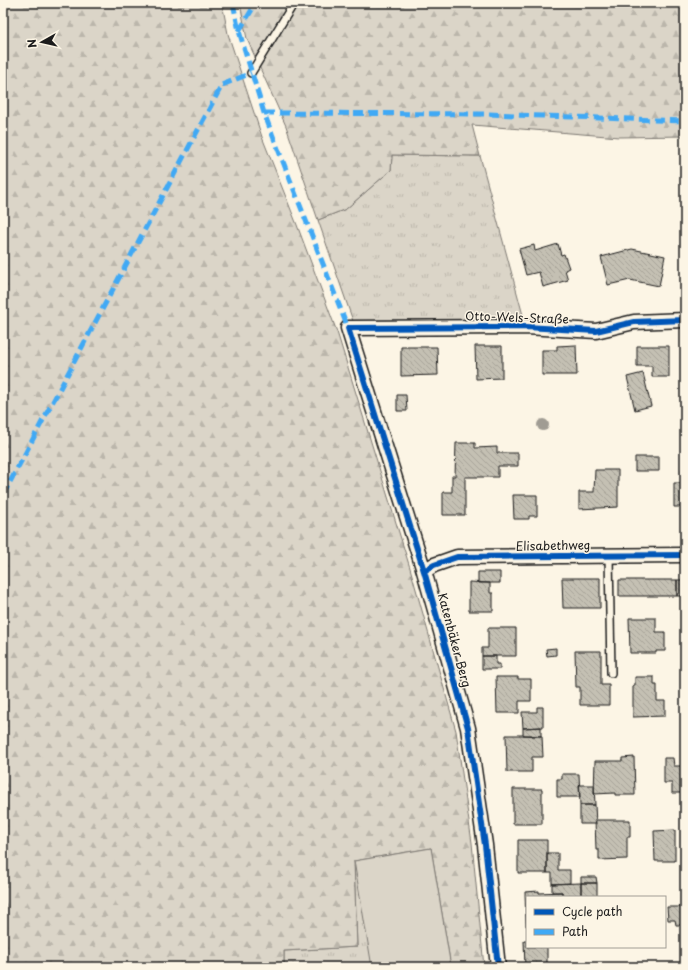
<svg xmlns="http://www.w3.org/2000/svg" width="688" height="970" font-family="'Playpen Sans',sans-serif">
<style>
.grass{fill:url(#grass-tufts);stroke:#7c7872}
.forest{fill:url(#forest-firs);stroke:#7c7872}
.garden{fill:#dbd5c8;stroke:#7c7872}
.building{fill:url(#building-back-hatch);stroke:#1c1c1c}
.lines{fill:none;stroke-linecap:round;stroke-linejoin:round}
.lane-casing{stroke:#1c1c1c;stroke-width:10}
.street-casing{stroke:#1c1c1c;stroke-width:17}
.lane{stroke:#fcf5e5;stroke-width:7}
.street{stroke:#fcf5e5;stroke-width:14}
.quiet{stroke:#3fa9f5;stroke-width:5;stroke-dasharray:10 5;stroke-linecap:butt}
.cycleway-casing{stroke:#fcf5e5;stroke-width:8}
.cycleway{stroke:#0057b8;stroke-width:6}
.tree{fill:#a09c93}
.labels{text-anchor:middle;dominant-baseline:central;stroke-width:3;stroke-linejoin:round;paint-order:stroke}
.street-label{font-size:12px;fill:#1c1c1c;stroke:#fcf5e5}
</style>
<defs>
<pattern id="grass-tufts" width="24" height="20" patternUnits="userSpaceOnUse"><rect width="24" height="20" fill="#dbd5c8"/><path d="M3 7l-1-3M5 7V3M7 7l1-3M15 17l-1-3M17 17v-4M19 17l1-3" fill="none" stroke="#bbb6ab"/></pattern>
<pattern id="forest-firs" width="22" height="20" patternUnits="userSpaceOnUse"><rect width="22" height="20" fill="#dbd5c8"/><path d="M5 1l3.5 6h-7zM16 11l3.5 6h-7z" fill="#bbb6ab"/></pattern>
<pattern id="building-back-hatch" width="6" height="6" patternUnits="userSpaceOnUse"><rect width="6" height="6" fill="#c4c0b3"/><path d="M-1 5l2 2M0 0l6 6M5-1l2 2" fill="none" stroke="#a8a499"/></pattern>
</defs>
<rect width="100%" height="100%" fill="#fcf5e5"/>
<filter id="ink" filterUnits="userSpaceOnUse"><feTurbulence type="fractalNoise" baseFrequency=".025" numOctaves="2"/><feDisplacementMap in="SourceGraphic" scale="8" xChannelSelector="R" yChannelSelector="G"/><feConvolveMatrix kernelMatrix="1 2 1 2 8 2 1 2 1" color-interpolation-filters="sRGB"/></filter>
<g filter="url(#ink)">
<path class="grass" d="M392 155 480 156 524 319 440 321H353L318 220 346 209 391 170Z
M354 861 451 967H284V951L357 947Z"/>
<path class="forest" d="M3 3H222L228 34 262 137 297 225 337 332 410 568 456 731 472 843 484 967H451L431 848 354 861 357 947 284 951V967H3Z
M240 3H685V136L619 137 472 125 480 156 392 155 391 170 346 209 318 220 286 126 247 39Z"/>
<path class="garden" d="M431 848 451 967H372L354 861Z"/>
<path class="building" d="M558 244 561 255 564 254 569 268 565 270 568 280 543 287 539 272 526 275 519 249 534 245 535 251Z
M632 249 665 256 659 286 630 280 608 285 601 257Z
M576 345 577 375H542V350H557V346Z
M475 346H502V378L476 379Z
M637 346H669V377H652V366H637Z
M401 347H437L438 375 401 376Z
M643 373 651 406 635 410 627 377Z
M397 395H406L407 411H397Z
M456 443H475V448L497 447V453H518V466H498V477H465V515H443V492H452V476H455Z
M635 457H659V471H635Z
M682 469H685V506H683V507H674V483H682Z
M595 470H618V507L579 509V492H594Z
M513 495H537V516H529V519H514Z
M478 572H500V583H478Z
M562 578H600V608H563Z
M619 580H677V596H619Z
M677 580H685V596H677Z
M469 582 490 583V593H493V611H469Z
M629 618H656V632H665V651H656V653H630Z
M488 628H516V656H482V648H488Z
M556 648V655L547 656 546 649Z
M575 651H601V685H609V705H580V687H576Z
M482 656H496V664H500V669H482Z
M496 677H518V679H531V701H519V713H497Z
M635 677H654V685H657V701H665V716L633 717V685H635Z
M537 707H543V727L523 728 522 712H537Z
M541 727V736L523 735V728Z
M506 735H532V736H542L543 757H532V772H507Z
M634 757 635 795H615V793L594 794 595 761H622V758Z
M664 758H673L674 766H685V793H672V783H664Z
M562 774H579L580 797H557V779H562Z
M579 785H594L595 805H580Z
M513 789H542V824H513Z
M580 805H595L596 824H580Z
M595 820H630V837H627V859L599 860V850H596Z
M675 830V861H655L654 831Z
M518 840H547V873H518Z
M547 853H558V870H570V883L552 884V873H547Z
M581 877H596L597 883H581Z
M581 883V897H562V892H552V884Z
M581 883H597V897H581Z
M539 891V893L562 892V897H527V926H526L525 892Z
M685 893V925H676L675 920H668L667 907H684Z
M524 941H527V947H547V967H525Z"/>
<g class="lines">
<defs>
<path id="lane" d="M251 73 294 3
M609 555 611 673"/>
<path id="street" d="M424 571 434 565 457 557 685 555
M498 967 485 845 468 728 424 571 348 328 526 327 596 331 634 322 685 320"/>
</defs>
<use href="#lane" class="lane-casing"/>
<use href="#street" class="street-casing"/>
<use href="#lane" class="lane"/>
<use href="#street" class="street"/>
<path class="quiet" d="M233 3 239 31 264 113 348 328H350
M239 31 256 3
M264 113 487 114 685 121
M3 495 222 85 251 73"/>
<defs>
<path id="cycleway" d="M424 571 434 565 457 557 685 555
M498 967 485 845 468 728 424 571 348 328 526 327 596 331 634 322 685 320"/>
</defs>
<use href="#cycleway" class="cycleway-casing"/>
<use href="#cycleway" class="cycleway"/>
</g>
<circle class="tree" cx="543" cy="425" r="6"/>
</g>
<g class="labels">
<g class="street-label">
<text transform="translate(517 317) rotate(2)">Otto-Wels-Straße</text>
<text transform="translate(553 545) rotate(-1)">Elisabethweg</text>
<text transform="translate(455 640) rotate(75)">Katenbäker Berg</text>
</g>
</g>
<rect width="688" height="970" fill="none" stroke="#fcf5e5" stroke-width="16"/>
<rect x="8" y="8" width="672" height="954" fill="none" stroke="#1c1c1c" stroke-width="1.5" filter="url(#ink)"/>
<rect x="526" y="896" width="140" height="52" fill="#fcf5e5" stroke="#a29e95"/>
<rect x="534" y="909" width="20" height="6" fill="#0057b8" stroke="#a29e95"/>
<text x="562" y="916" font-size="12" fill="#1c1c1c">Cycle path</text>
<rect x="534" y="929" width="20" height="6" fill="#3fa9f5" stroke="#a29e95"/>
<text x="562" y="936" font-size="12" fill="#1c1c1c">Path</text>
<g transform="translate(42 42) rotate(262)" stroke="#fcf5e5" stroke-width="3" paint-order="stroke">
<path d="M0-3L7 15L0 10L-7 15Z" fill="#1c1c1c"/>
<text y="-6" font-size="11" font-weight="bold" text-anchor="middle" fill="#1c1c1c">N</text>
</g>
</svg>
